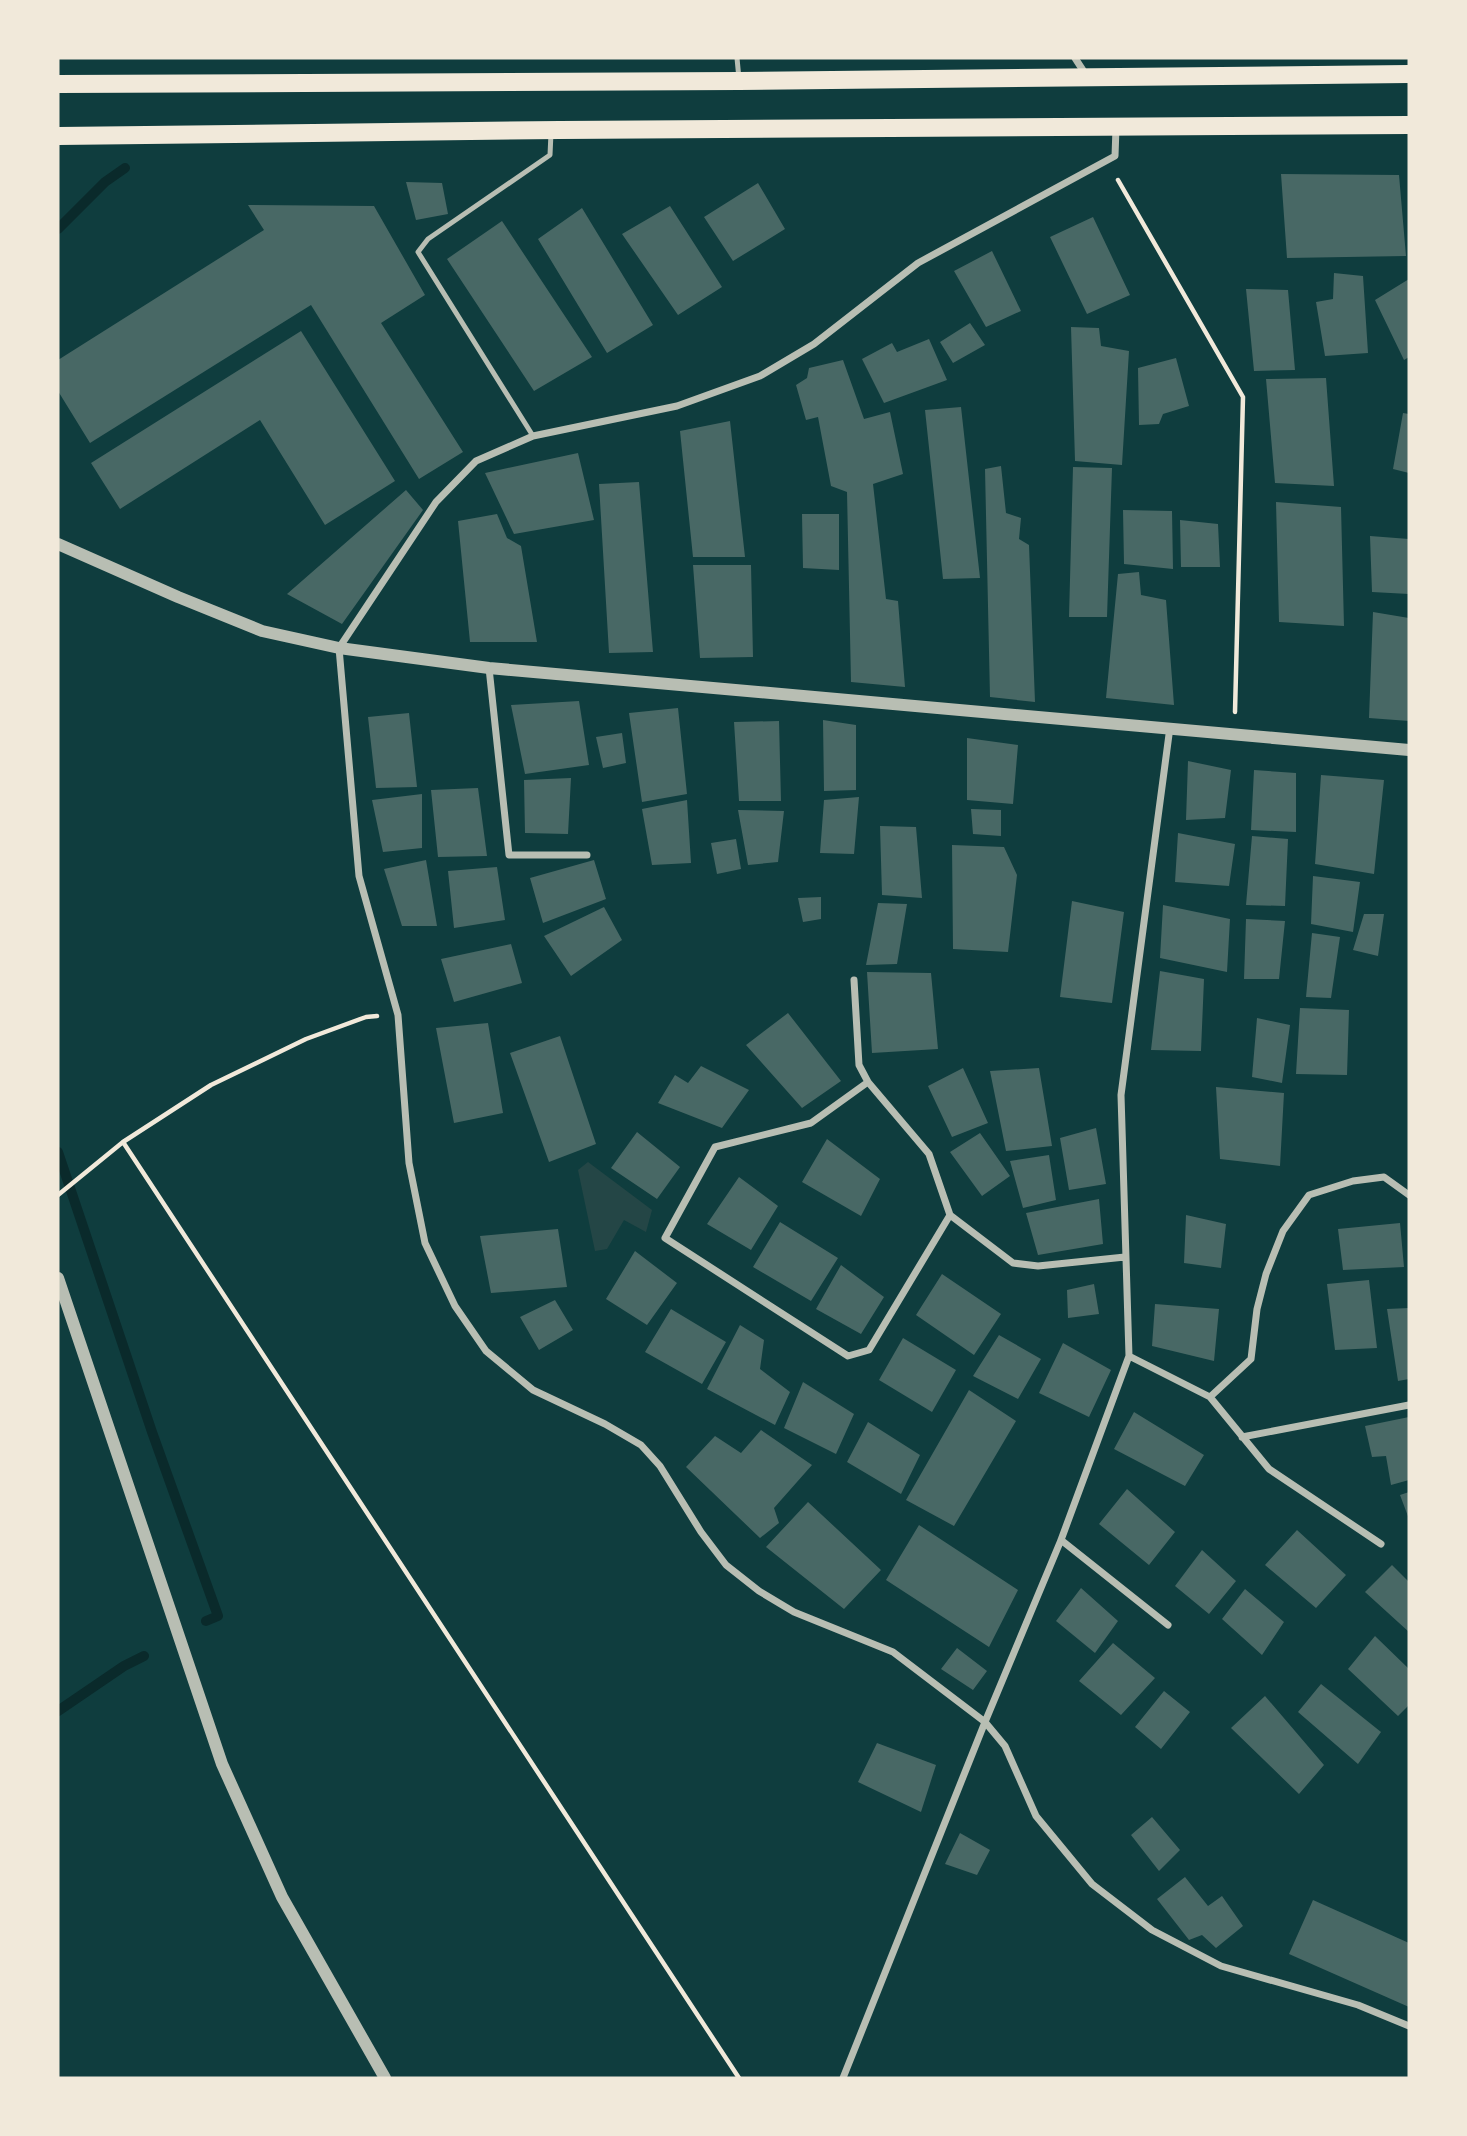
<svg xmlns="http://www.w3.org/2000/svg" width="1467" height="2136" font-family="'PT Sans',sans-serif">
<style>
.green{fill:#244646}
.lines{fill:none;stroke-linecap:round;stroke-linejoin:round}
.stream{stroke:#0a2a2b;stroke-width:10}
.building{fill:#486865}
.path{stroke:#f1e9da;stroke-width:4.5}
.service{stroke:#b8beb3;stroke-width:5}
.minor{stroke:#b8beb3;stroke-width:7}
.tertiary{stroke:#b8beb3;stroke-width:12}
.primary{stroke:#f1e9da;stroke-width:18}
</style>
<rect width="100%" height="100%" fill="#0f3d3e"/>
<path class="green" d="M588 1162 652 1210 646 1232 624 1220 607 1249 595 1251 578 1170Z"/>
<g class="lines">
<path class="stream" d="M58 229 105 182 125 168
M58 1152 152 1432 218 1616 206 1621
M58 1711 124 1666 144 1656"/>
</g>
<path class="building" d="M1281 174 1399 175 1406 256 1287 258Z
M406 182 442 183 448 214 416 220Z
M758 183 785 229 733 261 704 217Z
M248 205 374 206 425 295 381 323 463 452 419 479 311 305 90 443 58 391V360L264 230Z
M670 206 722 287 678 315 622 234Z
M582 208 653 325 607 353 538 239Z
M1093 217 1130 295 1087 314 1050 237Z
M502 221 592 357 534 391 447 259Z
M992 251 1021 311 986 327 954 271Z
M1334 273 1363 276 1368 353 1325 356 1316 302 1333 299Z
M1409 279V357L1404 360 1375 300Z
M1246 289 1288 290 1295 370 1254 371Z
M970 323 985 345 953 363 940 342Z
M1071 327 1099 328 1101 346 1129 351 1122 465 1075 461Z
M301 331 395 481 325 525 260 420 120 509 91 463Z
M929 339 947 380 884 403 862 359 892 343 897 352Z
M1176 358 1189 406 1163 414 1159 424 1139 425 1138 368Z
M843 360 864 419 890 412 903 474 873 484 886 599 898 601 905 687 851 682 847 492 831 486 818 417 806 420 796 385 807 378 809 368Z
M1326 378 1334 486 1275 483 1266 379Z
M961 407 980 578 943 579 925 410Z
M1403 413 1409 414V473L1393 469Z
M730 421 745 557H693L680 431Z
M578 453 594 520 514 534 485 473Z
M1001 466 1006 513 1021 518 1019 539 1029 545 1035 702 990 697 985 469Z
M1073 467 1112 468 1107 617H1069Z
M639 482 653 652 609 653 599 484Z
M406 490 423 510 342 624 287 594Z
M1276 502 1341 507 1344 626 1279 622Z
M1123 510 1172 511 1173 569 1124 564Z
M497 514 507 538 521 546 537 642H470L458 521Z
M802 514H839V570L803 568Z
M1180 520 1218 524 1220 567H1181Z
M1370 536 1409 539V594L1372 592Z
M693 565H751L753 657 700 658Z
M1139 572 1141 595 1166 600 1174 705 1106 698 1118 574Z
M1373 612 1409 618V721L1369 718Z
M579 701 589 765 525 774 511 705Z
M678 708 687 794 642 802 629 713Z
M409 713 417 787 376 788 368 717Z
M823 720 856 725V790L824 791Z
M779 721 781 801H739L734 722Z
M622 733 626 763 603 768 596 737Z
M967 738 1018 745 1013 804 967 800Z
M1188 761 1231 770 1225 818 1186 820Z
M1254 770 1296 773V832L1251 830Z
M1321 775 1384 780 1374 874 1315 864Z
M571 778 568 834 525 833 524 780Z
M478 788 487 856 438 857 431 790Z
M422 794V848L383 852 372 800Z
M859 797 854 854 820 853 824 800Z
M687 800 691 863 652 865 642 809Z
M971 809 1001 810V836L973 834Z
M738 810 784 811 778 862 748 865Z
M880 826 916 827 922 898 882 895Z
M1178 833 1235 844 1229 886 1175 882Z
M1252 836 1288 839 1285 906 1246 905Z
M736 839 741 869 717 874 711 843Z
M952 845 1004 847 1017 875 1008 952 953 949Z
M426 860 437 926H402L384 869Z
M594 860 606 899 543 923 530 878Z
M497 867 505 920 454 928 448 871Z
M1313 876 1360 882 1353 932 1311 924Z
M821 897V919L803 922 798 898Z
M1072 901 1124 912 1112 1003 1060 997Z
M878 903 907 904 897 964 866 965Z
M1163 905 1230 919 1227 972 1160 958Z
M604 907 622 940 571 976 544 936Z
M1364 914H1384L1378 956 1353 950Z
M1246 919 1285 921 1279 979H1244Z
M1312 933 1340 937 1331 998 1306 997Z
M511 944 522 983 454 1002 441 959Z
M1160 971 1204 979 1201 1051 1151 1050Z
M867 972 931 973 938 1049 872 1053Z
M1300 1008 1349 1010 1347 1075 1296 1074Z
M788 1013 841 1081 802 1108 746 1045Z
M1257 1018 1290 1025 1282 1083 1252 1077Z
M488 1023 503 1113 454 1123 436 1028Z
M560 1036 596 1144 549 1162 510 1053Z
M701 1066 749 1090 722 1128 658 1103 675 1075 688 1083Z
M963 1068 988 1123 952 1137 928 1086Z
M1039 1068 1052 1146 1006 1151 990 1071Z
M1216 1087 1284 1093 1280 1166 1220 1159Z
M1096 1128 1106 1184 1069 1190 1060 1138Z
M637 1132 680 1167 657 1199 611 1168Z
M980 1133 1010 1176 982 1196 950 1152Z
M827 1139 880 1179 861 1216 802 1182Z
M1049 1155 1056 1200 1023 1208 1010 1161Z
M739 1177 778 1206 751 1250 707 1224Z
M1099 1199 1103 1244 1038 1255 1026 1213Z
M1186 1215 1226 1224 1221 1268 1184 1263Z
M780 1222 838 1258 811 1301 753 1267Z
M1400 1223 1404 1267 1343 1270 1338 1229Z
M558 1229 567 1287 491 1293 480 1236Z
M635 1251 677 1283 647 1325 606 1299Z
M841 1265 884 1297 861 1334 816 1309Z
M942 1274 1001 1314 974 1355 916 1315Z
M1369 1280 1377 1348 1335 1350 1327 1284Z
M1094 1284 1099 1314 1068 1318 1067 1290Z
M555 1300 573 1330 539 1350 520 1317Z
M1155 1304 1219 1309 1214 1361 1152 1346Z
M1409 1308V1379L1398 1381 1387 1309Z
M671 1309 726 1342 702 1384 645 1352Z
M740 1325 764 1340 760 1369 790 1392 775 1425 707 1389Z
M999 1335 1041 1359 1018 1399 973 1376Z
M903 1338 956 1370 932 1412 879 1380Z
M1063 1343 1111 1370 1089 1417 1039 1393Z
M803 1382 854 1414 836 1454 784 1428Z
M969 1390 1016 1421 954 1526 906 1500Z
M1134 1412 1204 1455 1185 1486 1114 1449Z
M1409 1417V1480L1391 1485 1386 1456 1372 1457 1365 1426Z
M868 1422 920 1455 901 1494 847 1462Z
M761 1430 812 1465 774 1508 779 1523 760 1538 686 1467 715 1436 741 1453Z
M1127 1489 1175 1532 1149 1565 1099 1524Z
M1409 1492V1519L1400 1495Z
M808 1502 881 1570 844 1609 766 1547Z
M919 1525 1018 1590 989 1647 886 1580Z
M1297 1530 1346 1575 1316 1608 1265 1565Z
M1202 1550 1236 1581 1209 1614 1175 1586Z
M1392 1565 1409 1582V1632L1365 1592Z
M1081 1588 1118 1621 1095 1653 1056 1621Z
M1245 1589 1284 1622 1262 1655 1222 1619Z
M1375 1636 1409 1669V1705L1398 1716 1348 1669Z
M1113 1643 1155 1678 1121 1715 1079 1681Z
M957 1648 987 1671 973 1690 941 1669Z
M1321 1684 1381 1732 1358 1764 1298 1712Z
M1164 1691 1190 1712 1161 1749 1135 1727Z
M1265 1696 1324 1765 1299 1794 1231 1728Z
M877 1743 936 1765 921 1812 858 1782Z
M1152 1817 1180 1850 1159 1871 1131 1835Z
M960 1833 990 1850 977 1875 945 1864Z
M1185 1877 1208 1906 1222 1896 1243 1926 1216 1948 1202 1935 1189 1940 1157 1899Z
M1313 1900 1409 1943V2007L1289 1954Z"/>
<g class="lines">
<path class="path" d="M1118 180 1243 397 1235 712
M123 1142 739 2078
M58 1195 123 1142 211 1085 306 1039 366 1017 377 1016"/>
<path class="service" d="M737 58 739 79
M533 436 418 252 428 239 550 155 551 133"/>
<path class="minor" d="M1075 58 1086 75
M1116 128 1115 156 918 263 814 344 760 376 677 406 533 436 476 461 436 502 339 648 359 876 398 1015 409 1163 425 1243 455 1306 486 1351 533 1390 605 1424 641 1445 660 1466 701 1532 726 1565 759 1591 794 1612 893 1652 985 1722 1005 1746 1036 1816 1092 1884 1152 1930 1221 1966 1358 2005 1409 2026
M489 668 509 855H587
M854 980 859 1065 868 1082
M950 1215 869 1350 848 1356 665 1238 715 1147 811 1123 868 1082 929 1154 950 1215 1013 1263 1038 1266 1125 1257
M1129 1356 1210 1397 1269 1469 1381 1544
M1210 1397 1251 1359 1257 1309 1266 1274 1283 1231 1309 1195 1353 1181 1384 1177 1409 1195
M1242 1437 1409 1405
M1061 1540 1168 1625
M843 2078 985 1722 1061 1540 1129 1356 1121 1095 1170 727"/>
<path class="tertiary" d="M58 544 178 597 262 631 339 648 489 668 1409 750
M58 1278 222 1764 282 1897 385 2078"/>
<path class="primary" d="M58 84 739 81 1409 74
M58 136 560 130 1409 125"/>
</g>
<rect width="1467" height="2136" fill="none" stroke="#f1e9da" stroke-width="119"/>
</svg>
